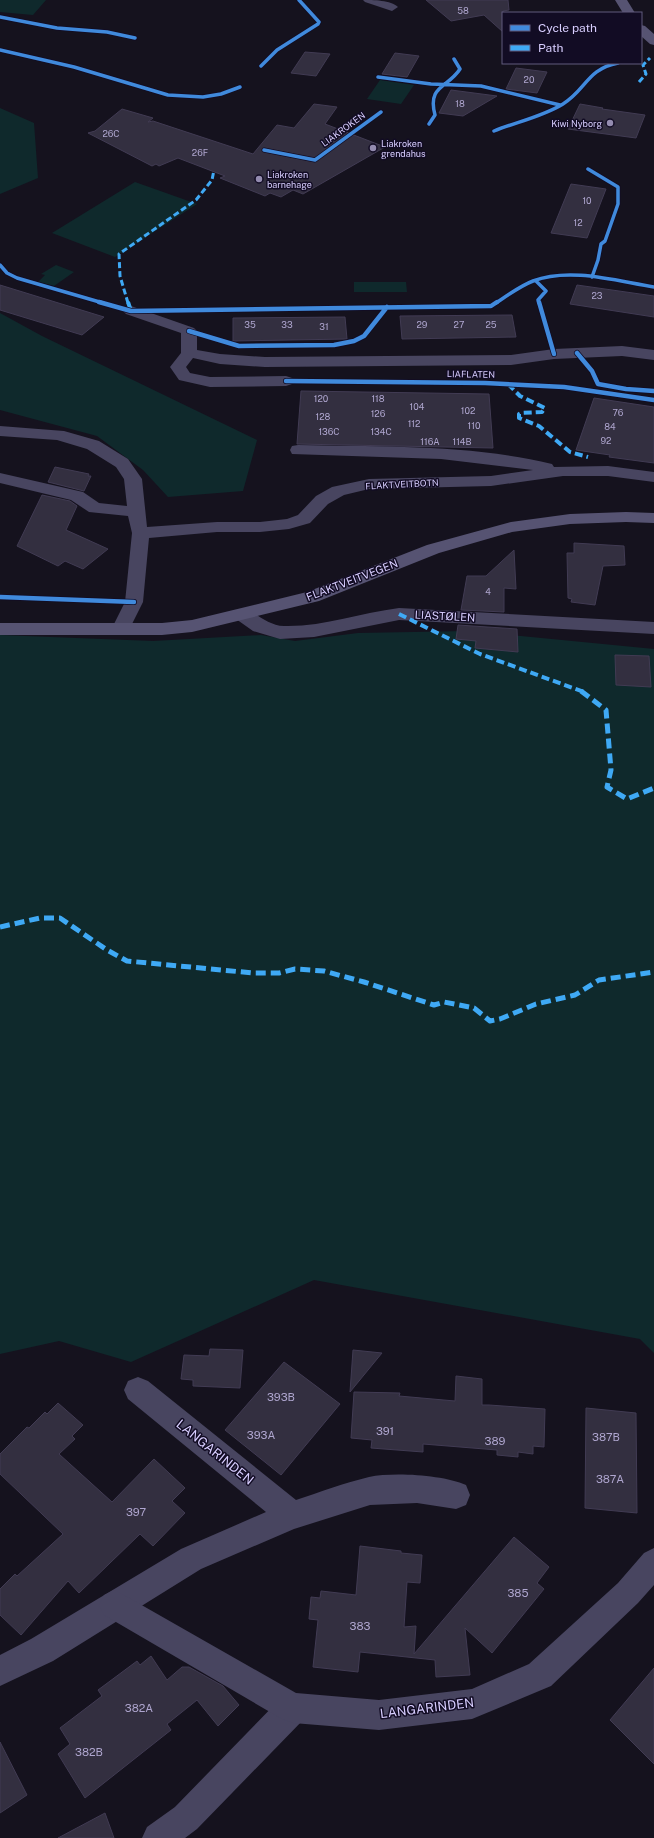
<svg xmlns="http://www.w3.org/2000/svg" width="654" height="1838" font-family="'Public Sans',sans-serif">
<style>
.green{fill:#0f292c}
.building{fill:#332f40;stroke:#413b53}
.lines{fill:none;stroke-linecap:round;stroke-linejoin:round}
.minor{fill:#484560;fill-rule:evenodd}
.tertiary{fill:#484560;fill-rule:evenodd}
.secondary{fill:#565372;fill-rule:evenodd}
.quiet-far2{stroke:#3fa9f5;stroke-width:3;stroke-dasharray:6 3;stroke-linecap:butt}
.quiet-far1{stroke:#3fa9f5;stroke-width:4;stroke-dasharray:8 4;stroke-linecap:butt}
.quiet{stroke:#3fa9f5;stroke-width:5;stroke-dasharray:10 5;stroke-linecap:butt}
.cycleway-far1-casing{stroke:#120c24;stroke-width:5}
.cycleway-casing{stroke:#120c24;stroke-width:6}
.cycleway-far1{stroke:#408adc;stroke-width:3.5}
.cycleway{stroke:#408adc;stroke-width:4.5}
.poi-dot{fill:#948cb0;stroke:#120c24;stroke-width:1.5}
.labels{text-anchor:middle;dominant-baseline:central;stroke-width:3;stroke-linejoin:round;paint-order:stroke}
.number-label{font-size:9px;fill:#afa6cf}
.far-poi-label{font-size:9px;fill:#d8ceff;stroke:#120c24;text-anchor:start}
.far-street-label{font-size:9px;fill:#d8ceff;stroke:#120c24}
.street-label{font-size:11px;fill:#d8ceff;stroke:#120c24}
.near-number-label{font-size:11px;fill:#afa6cf}
.near-street-label{font-size:13px;fill:#d8ceff;stroke:#120c24}
</style>
<rect width="100%" height="100%" fill="#15121e"/>
<path class="green" d="M0 0H46L33 15 0 12Z
M380 80 414 85 401 104 367 99Z
M0 108 34 123 38 178 0 194Z
M135 182 197 204 115 257 52 233Z
M56 265 74 272 54 286 38 282 45 275 41 274Z
M354 282H406L407 292H354Z
M0 313 42 336 257 440 243 491 168 497 143 470 97 436 0 410Z
M468 631 654 649V1353L640 1339 314 1280 131 1362 59 1341 0 1354V635L153 641 261 635 295 641 358 633Z"/>
<path class="building" d="M426 0H508L509 10 503 11V32L484 15 451 21Z
M305 52 330 54 316 76 291 73Z
M395 53 419 56 407 77 382 74Z
M516 68 547 72 537 93 506 89Z
M451 90 497 96 463 116 439 113Z
M314 104 337 107 325 124 385 147 303 194 293 190 281 197 270 193 265 196 220 178 225 176 178 158 159 166 156 164 152 166 88 133 95 131 122 109 153 118 148 122 153 121 253 154 277 125 294 128Z
M580 104 603 108 602 109 645 115 636 138 568 129Z
M571 184 606 189 587 238 551 233Z
M0 285 104 317 82 335 0 310Z
M577 285 654 296V317L570 304Z
M512 315 516 337 402 339 400 316Z
M345 317 347 339 233 341V318Z
M301 391 489 394 493 448 297 444Z
M594 398 654 407V463L609 457 610 455 576 450Z
M55 467 89 474 88 476H91L84 491 48 482Z
M42 495 70 501 77 506 66 530 108 549 83 569 65 561 58 566 17 546Z
M574 543 624 546 625 565 603 566 595 605 571 602 572 599 568 598 567 553H574Z
M514 550 516 589 504 588V612L461 610 467 576H486Z
M458 625 517 629 518 652 475 648 476 641 456 639Z
M615 655 649 656 651 687 616 685Z
M210 1349 243 1350 240 1388 193 1386V1380L181 1379 184 1355 209 1356Z
M353 1350 382 1353 350 1392Z
M284 1362 340 1404 281 1475 225 1430Z
M456 1376 482 1379V1405H489L545 1409 544 1447 533 1446V1454L518 1452V1457L497 1455V1450L423 1444V1452L371 1448 372 1440 351 1438 354 1392 400 1393 399 1396 455 1401Z
M58 1403 83 1425 72 1436 75 1439 59 1454 112 1502 154 1459 185 1488 172 1501 185 1513 153 1546 140 1534 79 1593 68 1581 21 1635 0 1615V1589L15 1574 17 1576 63 1534 0 1474V1454L27 1427 29 1428 45 1412 47 1414Z
M586 1408 636 1413 637 1513 585 1508Z
M514 1537 549 1567 537 1583 544 1589 492 1653 465 1628 470 1675 436 1677 435 1660 360 1652 358 1672 313 1667 318 1620 309 1619 311 1597 320 1598 321 1591 356 1595 360 1546 401 1551V1553L422 1555 420 1583 407 1582 404 1627 416 1626 414 1654Z
M151 1656 167 1680 182 1667H189L223 1686 239 1705 218 1726 197 1700 167 1724 171 1730 85 1798 58 1754 70 1744 60 1728 102 1696 98 1690 137 1661 140 1665Z
M654 1668V1764L610 1720Z
M0 1742 27 1795 0 1813Z
M105 1813 114 1838H58Z"/>
<g class="lines">
<path class="minor" d="M363 0C373 0 391 0 398 7L392 11 365 2Z
M131 306 194 328 197 331V350L220 354 265 357 511 355 554 349 622 346 654 350V360L622 356 554 359 511 365 265 367 220 364 193 358 186 367 190 373 210 377 286 376 292 378 294 381 292 384 286 386 210 387 179 380 170 367 181 353V333L126 314 123 311 126 308Z
M0 426 64 431 99 441 128 459 142 479 147 527 217 522H260L287 519 298 515 316 496 332 487 369 479 491 476 533 470 441 459 292 454 290 450 292 446 298 445C382 447 470 444 552 464L554 467 608 466 654 472V482L608 476H563L491 486 369 489 344 495 328 504 310 523 289 529 260 532H217L149 538 143 602 128 632 121 634 114 632 112 628 125 602 132 533 128 516 89 512 71 500 0 483V473L83 492 99 503 127 506 124 479 116 467 87 449 57 440 0 436Z
M399 608 654 622V634L399 620 314 637 280 639 253 631 236 619 234 615 236 611C253 606 265 626 284 626 323 627 360 613 399 608Z
M138 1377 148 1381 296 1500C320 1492 344 1483 369 1477 394 1472 443 1475 466 1485L470 1495 466 1505 456 1509 417 1503 370 1505 294 1529 201 1569 53 1661 0 1686V1655L31 1639 181 1549 266 1512 128 1399 124 1390 128 1381Z
M293 1693 304 1697 308 1708 304 1719 197 1829 185 1838H142L147 1827 175 1807 282 1697Z"/>
<path class="tertiary" d="M654 1548V1585L638 1603 551 1686 472 1719 379 1730 293 1723 282 1719 104 1615 99 1605 104 1595 114 1590 124 1595 296 1693 379 1700 472 1689 529 1664 618 1583 644 1553Z"/>
<path class="secondary" d="M615 0H627L635 13H623Z
M641 25 645 26 654 34V45L650 44 641 36Z
M626 512 654 513V523L626 522 570 524 512 532 439 553 319 601 192 632 162 635H0V623H162L192 620 307 592 427 545 511 522 570 514Z"/>
<path class="quiet-far2" d="M639 82 646 74 643 65 650 58
M128 303 120 276 119 254 196 200 212 180 214 170"/>
<path class="quiet-far1" d="M128 302 131 311
M508 384 520 396 545 408 542 412 521 413 519 414V418L539 426 570 452 588 457
M399 614 480 654 584 692"/>
<path class="quiet" d="M581 691 606 710 611 770 607 787 627 799 654 788
M0 927 40 918H60L107 950 127 961 253 973H279L295 969 324 971 364 982 434 1005 444 1002 474 1008 490 1021 500 1019 536 1004 575 995 599 980 654 972"/>
<defs>
<path id="cycleway-far1" d="M0 17 57 28 107 32 135 38
M0 50 74 67 168 95 203 97 221 94 240 87
M261 66 277 50 318 24 319 22 299 0
M378 77 431 84 481 86 560 105
M429 124 435 115C427 85 448 88 460 69L454 59
M494 131C516 122 542 117 563 104 586 90 587 69 618 63
M264 150 315 160 381 112
M588 169 618 187V204L605 241 601 244 598 260 592 277
M0 265 7 273 17 278 103 303
M536 281 546 291 538 300 539 303
M496 303C508 295 520 286 533 281 570 267 616 281 654 287"/>
<path id="cycleway" d="M99 302 131 311 491 306 497 302
M539 302 554 354
M189 331 239 346 334 345 354 341 364 336 387 307
M577 353 592 371 598 384 626 389 654 391
M286 381 485 383 564 387 654 400
M0 597 134 602"/>
</defs>
<use href="#cycleway-far1" class="cycleway-far1-casing"/>
<use href="#cycleway" class="cycleway-casing"/>
<use href="#cycleway-far1" class="cycleway-far1"/>
<use href="#cycleway" class="cycleway"/>
</g>
<g class="poi-dot">
<circle cx="610" cy="123" r="4"/>
<circle cx="373" cy="148" r="4"/>
<circle cx="259" cy="179" r="4"/>
</g>
<g class="labels">
<g class="number-label">
<text x="463" y="10">58</text>
<text x="529" y="79">20</text>
<text x="460" y="103">18</text>
<text x="111" y="133">26C</text>
<text x="200" y="152">26F</text>
<text x="587" y="200">10</text>
<text x="578" y="222">12</text>
<text x="597" y="295">23</text>
<text x="250" y="324">35</text>
<text x="287" y="324">33</text>
<text x="422" y="324">29</text>
<text x="459" y="324">27</text>
<text x="491" y="324">25</text>
<text x="324" y="326">31</text>
<text x="321" y="398">120</text>
<text x="378" y="398">118</text>
<text x="417" y="406">104</text>
<text x="468" y="410">102</text>
<text x="618" y="412">76</text>
<text x="378" y="413">126</text>
<text x="323" y="416">128</text>
<text x="414" y="423">112</text>
<text x="474" y="425">110</text>
<text x="610" y="426">84</text>
<text x="329" y="431">136C</text>
<text x="381" y="431">134C</text>
<text x="606" y="440">92</text>
<text x="430" y="441">116A</text>
<text x="462" y="441">114B</text>
<text x="488" y="591">4</text>
</g>
<g class="far-poi-label">
<text x="602" y="123" text-anchor="end">Kiwi Nyborg</text>
<text x="381" y="143">Liakroken<tspan x="381" dy="10">grendahus</tspan></text>
<text x="267" y="174">Liakroken<tspan x="267" dy="10">barnehage</tspan></text>
</g>
<g class="far-street-label">
<text transform="translate(343 129) rotate(-36)">LIAKROKEN</text>
<text transform="translate(471 374) rotate(1)">LIAFLATEN</text>
<text transform="translate(402 484) rotate(-3)">FLAKTVEITBOTN</text>
</g>
<g class="street-label">
<text transform="translate(352 580) rotate(-21)">FLAKTVEITVEGEN</text>
<text transform="translate(445 616) rotate(3)">LIASTØLEN</text>
</g>
<g class="near-number-label">
<text x="281" y="1397">393B</text>
<text x="385" y="1431">391</text>
<text x="261" y="1435">393A</text>
<text x="606" y="1437">387B</text>
<text x="495" y="1441">389</text>
<text x="610" y="1479">387A</text>
<text x="136" y="1512">397</text>
<text x="518" y="1593">385</text>
<text x="360" y="1626">383</text>
<text x="139" y="1708">382A</text>
<text x="89" y="1752">382B</text>
</g>
<g class="near-street-label">
<text transform="translate(215 1452) rotate(39)">LANGARINDEN</text>
<text transform="translate(427 1708) rotate(-7)">LANGARINDEN</text>
</g>
</g>
<rect x="502" y="12" width="140" height="52" fill="#120c24" stroke="#615a7c"/>
<rect x="510" y="25" width="20" height="6" fill="#408adc" stroke="#615a7c"/>
<text x="538" y="32" font-size="12" fill="#d8ceff">Cycle path</text>
<rect x="510" y="45" width="20" height="6" fill="#3fa9f5" stroke="#615a7c"/>
<text x="538" y="52" font-size="12" fill="#d8ceff">Path</text>
</svg>
